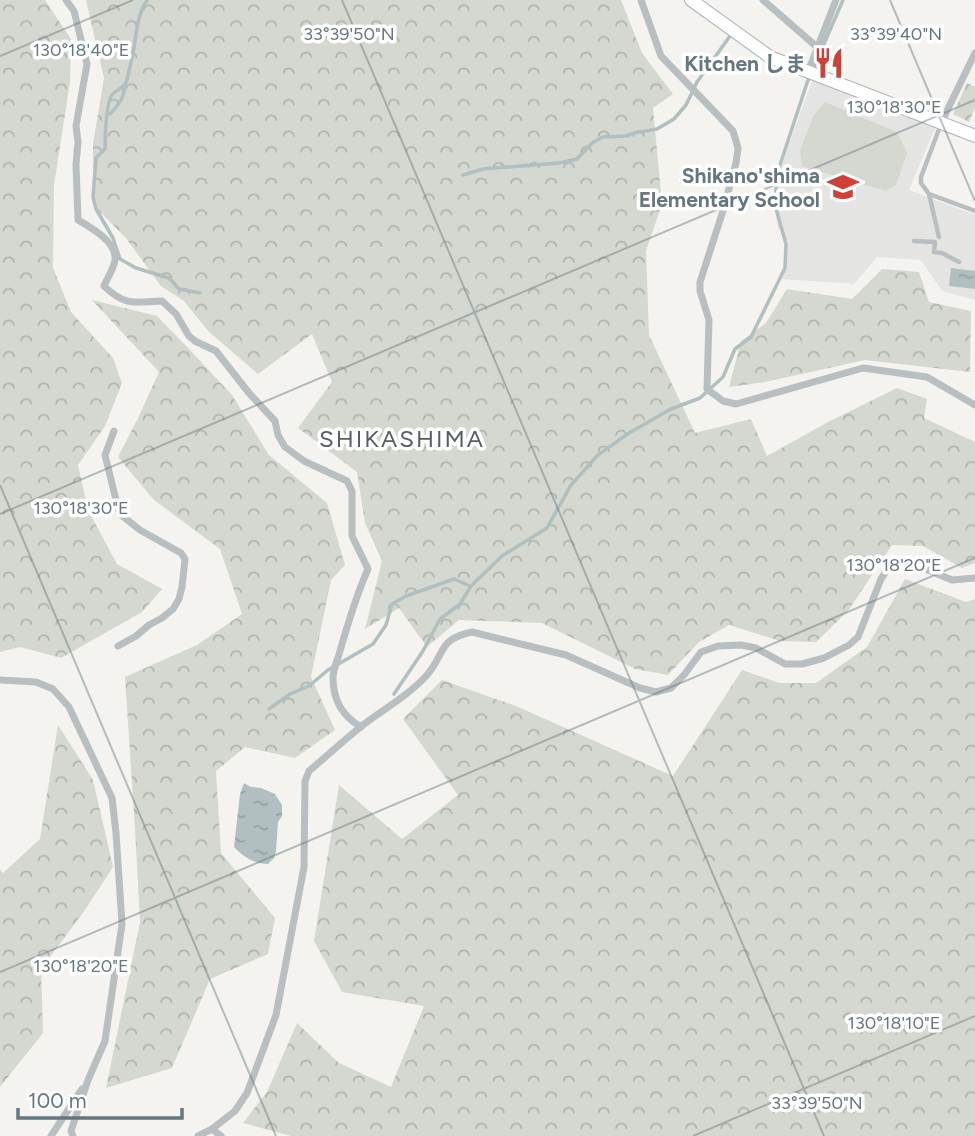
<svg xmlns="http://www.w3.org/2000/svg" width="975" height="1136" font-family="Figtree,'Noto Sans JP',sans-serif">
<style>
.built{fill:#e4e5e3}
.grass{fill:#d4d8d0}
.forest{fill:url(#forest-crowns)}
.water{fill:url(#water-ripples)}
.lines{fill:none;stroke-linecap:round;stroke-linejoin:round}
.stream{stroke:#b1bfc1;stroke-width:3.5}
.secondary-casing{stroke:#abb2b5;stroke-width:14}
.service{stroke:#b9bec0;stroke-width:4.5}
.minor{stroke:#b9bec0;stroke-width:7}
.secondary{stroke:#fff;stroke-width:12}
.ticks{fill:none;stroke:#66777e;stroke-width:2;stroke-opacity:0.45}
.labels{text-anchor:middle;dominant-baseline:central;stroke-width:7;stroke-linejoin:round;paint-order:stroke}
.poi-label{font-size:21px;font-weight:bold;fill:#66777e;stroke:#fff;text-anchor:end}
.quarter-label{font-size:24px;letter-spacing:2px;fill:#535f64;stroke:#fff}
.ticks-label{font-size:18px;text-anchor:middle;fill:#66777e;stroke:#fff;stroke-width:7;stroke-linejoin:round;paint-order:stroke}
</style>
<defs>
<pattern id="forest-crowns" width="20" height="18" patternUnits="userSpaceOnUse" patternTransform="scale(1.75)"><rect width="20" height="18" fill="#d4d8d0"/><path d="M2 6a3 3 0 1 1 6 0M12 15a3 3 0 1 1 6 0" fill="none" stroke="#b0b4ae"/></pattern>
<pattern id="water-ripples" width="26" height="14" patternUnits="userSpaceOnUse" patternTransform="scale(1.75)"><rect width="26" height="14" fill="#b1bfc1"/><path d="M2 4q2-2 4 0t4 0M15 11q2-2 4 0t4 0" fill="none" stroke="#94a0a2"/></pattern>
</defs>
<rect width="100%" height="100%" fill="#f4f3f0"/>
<path class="built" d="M813 78 935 128 909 190 975 215V300L942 291 921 260 877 257 854 284 781 279 788 241 778 228 775 208V184Z"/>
<path class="grass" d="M825 102 897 132 907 153 896 185 886 191 802 166 800 150 814 115Z"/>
<path class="forest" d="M0 0H45L71 39 70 82 54 185 53 268 71 312 113 358 122 383 105 426 78 465 88 510 117 564 162 589 142 612 61 658 20 647 0 652Z
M86 0H621L642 53 673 94 653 108 662 204 646 251 649 335 695 433 751 419 767 456 828 422 897 388 927 399 924 418 975 442V563L962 568 923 546 892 545 848 611 816 642 780 641 729 625 699 642 668 675 635 669 542 623 459 620 427 647 399 608 365 629 382 561 365 523 357 472 298 428 332 382 312 334 258 374 208 331 184 301 161 286 125 237 93 205V144L104 78Z
M967 83 975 87V108L969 122 953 114Z
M882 269 919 272 929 302 971 311 970 372 865 360 765 382 729 387 741 341 766 323 787 289 852 299Z
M92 300 157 316 189 349 232 395 269 455 327 503 345 565 331 580 311 677 335 730 295 758 245 747 216 771 221 853 275 918 268 954 210 979 172 1068 106 1088 140 922 135 829 125 677 197 645 242 614 220 549 154 500 118 457 139 416 159 372Z
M905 579 966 602 975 599V1136H291L243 1123 267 1092 297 1023 339 1063 391 1087 424 1006 342 992 314 941 339 785 402 839 458 795 403 719 442 680 516 706 673 776 742 670 779 683H816L867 647Z
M58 725 93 780 113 867 85 910 41 969 43 1033 0 1087V870L3 873 40 839Z"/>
<path class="water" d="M951 268 975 271V289L949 286Z
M244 783 251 787 261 788 275 794 282 805V816L278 822 276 851 274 858 268 864C255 864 243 857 234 847L240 794Z"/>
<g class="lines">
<path class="stream" d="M147 0C136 17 137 34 133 53 131 62 129 71 127 80 125 88 117 89 112 95 106 101 105 139 105 149L96 158 93 197 96 209 113 238 120 259 136 268 169 278 179 289 200 293
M110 114C117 106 126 97 124 85
M463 175 483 169 559 163 577 159 592 143 603 137 626 136 634 133 657 129 674 119 686 105 697 82 730 36
M394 694 423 651 440 619 460 604 471 586 502 556 547 528 571 485 598 455 629 433 671 409 700 398 723 377 735 349 751 337 785 268 786 244 775 205 777 174 807 83 843 0
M269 709 290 694 309 686 328 670 373 644 386 625 392 604 406 596 454 579 470 586"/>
<defs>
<path id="secondary" d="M691 0 770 57 975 136"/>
</defs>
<use href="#secondary" class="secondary-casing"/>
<path class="service" d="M929 194 975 211
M939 237 929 194 921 183V177L941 124
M914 241 935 242 934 252 942 253 959 262"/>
<path class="minor" d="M66 0 74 11 87 64 76 126 78 142 76 165 78 220C92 228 117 242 115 260 114 268 107 279 104 286 126 307 134 302 162 301L176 314 189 336 195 341 216 351 249 393 275 421 278 435 285 447 304 461 347 481 352 491V536L368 569C356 596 348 623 340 651 338 659 333 669 333 678 333 700 342 716 361 727
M641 0 661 56 733 131 738 148 736 163 723 211 700 282V291L709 320 707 389 723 401 736 404 863 368 927 377 975 405
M763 0 817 47
M808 72 836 0
M941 123 975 53
M114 431 105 455 117 504 120 514 140 530 181 553 185 559 182 587 179 599 173 609 162 618 149 625 136 636 118 646
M0 680 36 682 53 689 69 707 112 798 116 833 122 924 105 1041 88 1080 71 1131 73 1136
M212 1129 221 1136
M51 1136 82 1089
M198 1136 212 1129 235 1111 247 1093 276 1015 304 867 305 781 309 771C327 756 344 740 363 725 384 709 409 695 427 675 445 654 438 639 472 632L566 655 640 688 656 692 671 688 684 675 701 652 718 646 741 645 756 648 785 664H802L824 658 849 645 858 637 881 579 891 564 906 561 952 580 975 578"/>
<use href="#secondary" class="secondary"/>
</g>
<path class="ticks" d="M342 0 824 1136M890 0 975 201M0 56 133 0M0 485 276 1136M0 514 975 100M0 972 975 558M693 1136 975 1016"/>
<defs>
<symbol id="restaurant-bare" viewBox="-9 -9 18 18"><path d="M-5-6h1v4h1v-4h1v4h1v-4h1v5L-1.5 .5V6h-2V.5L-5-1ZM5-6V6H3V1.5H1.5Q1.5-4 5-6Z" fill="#d04034" stroke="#fff" stroke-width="2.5" paint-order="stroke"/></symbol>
<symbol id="school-bare" viewBox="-9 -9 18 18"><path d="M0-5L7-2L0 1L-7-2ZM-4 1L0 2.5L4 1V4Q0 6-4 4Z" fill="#d04034" stroke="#fff" stroke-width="2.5" paint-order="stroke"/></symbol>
</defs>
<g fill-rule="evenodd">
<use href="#restaurant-bare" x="807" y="41" width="44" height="44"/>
<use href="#school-bare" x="821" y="165" width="44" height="44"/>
</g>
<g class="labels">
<g class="poi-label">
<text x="806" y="63">Kitchen しま</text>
<text x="820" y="175">Shikano'shima<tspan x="820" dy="24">Elementary School</tspan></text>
</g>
<g class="quarter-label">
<text x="402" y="438">SHIKASHIMA</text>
</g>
</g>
<g class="ticks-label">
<text x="349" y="40">33°39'50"N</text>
<text x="896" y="40">33°39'40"N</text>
<text x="81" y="56">130°18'40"E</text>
<text x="894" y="113">130°18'30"E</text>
<text x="81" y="514">130°18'30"E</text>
<text x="894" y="571">130°18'20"E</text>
<text x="81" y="972">130°18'20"E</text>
<text x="894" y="1029">130°18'10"E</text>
<text x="817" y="1109">33°39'50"N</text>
</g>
<path d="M18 1108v10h164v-10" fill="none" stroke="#66777e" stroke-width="3.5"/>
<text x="28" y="1108" font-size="21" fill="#66777e" stroke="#ffffff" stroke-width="5" paint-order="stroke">100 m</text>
</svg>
